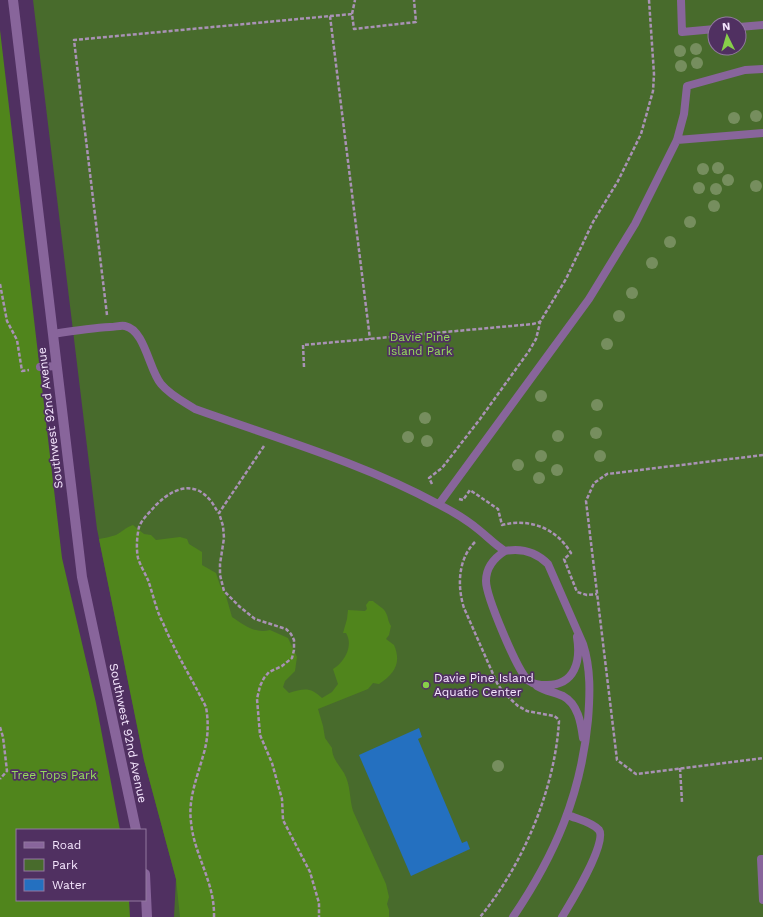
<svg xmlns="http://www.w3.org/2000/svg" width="763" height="917" font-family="'Work Sans',sans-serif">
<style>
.green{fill:#486b2c;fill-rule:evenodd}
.forest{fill:#50851c}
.water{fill:#2470c0}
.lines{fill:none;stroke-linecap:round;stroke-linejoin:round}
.path{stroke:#a992b5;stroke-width:2.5;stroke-dasharray:4 2;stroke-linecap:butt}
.lane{stroke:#88659b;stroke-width:8}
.street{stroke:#88659b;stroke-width:10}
.tree{fill:#768e5e}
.poi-dot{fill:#87cf4a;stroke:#503061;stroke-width:1.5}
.labels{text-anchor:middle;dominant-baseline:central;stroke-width:3.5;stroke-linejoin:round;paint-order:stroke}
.park-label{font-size:12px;fill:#95db5c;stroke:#503061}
.street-label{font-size:12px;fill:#f5e6fe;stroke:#503061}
.poi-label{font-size:12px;fill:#f5e6fe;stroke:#503061;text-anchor:start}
</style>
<rect width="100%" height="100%" fill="#503061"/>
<path class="green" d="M33 0H763V917H174L176 879 144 760 97 529ZM715 24H739V48H715Z"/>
<path class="forest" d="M0 30 62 558 96 703 120 830H17V900H129L130 917H0Z
M133 525 144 534 151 535 156 540 180 537 187 539 189 544 202 552V565L216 573 220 585 226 596 232 617C244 625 255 634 270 630L288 638 297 657 295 671 285 681 283 687 289 693C304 688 311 687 322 698L332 692 338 684 333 669C344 663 354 646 346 633H343L347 619 348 610 365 611 367 609 366 605 369 601H373C377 605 384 608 386 613 389 619 387 619 391 626L389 635 386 639 394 645C402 663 394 674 379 684L373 683 368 689 318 709 323 726 325 738 332 748C332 758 339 765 344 773 351 786 349 797 353 811L386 884 389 897 387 904 389 910V917H180L176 879 144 760 99 539C104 538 110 537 116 535 122 532 126 527 133 525Z"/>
<path class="water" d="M419 728 422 737 418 739 462 843 467 841 470 849 411 876 359 755Z"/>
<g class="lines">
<path class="path" d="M352 14 355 0
M330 16 370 339
M0 284 7 321 17 340 22 371 29 370
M107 315 74 40 352 14 354 29 416 22 414 0
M304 367 303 345 533 324 540 322 566 279 593 222 618 181 641 134 653 91 654 74 649 0
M264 446 219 513 223 526 224 538 220 564V575L224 591 240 607 255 619 286 629 291 634 294 640V650L292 658 282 666 269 672 264 678 260 686 257 699 260 735 272 763 282 799 283 820 310 872 319 903V917
M763 455 607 474 594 483 586 501 617 760 636 774 763 758
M432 484 429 478 442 468 480 419 529 351 536 339 540 323
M459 499 463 500 470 490 498 509 502 525C530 518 556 528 571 553L564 559 577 592 587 595 597 594
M475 542C458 559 457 586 464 608L497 683 503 692 518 706 527 711 554 716 557 718 559 721C555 789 523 865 480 917
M0 727 3 737 7 771 0 779
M680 768 682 802
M214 917C215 882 194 855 191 822 188 799 197 778 203 756 208 740 209 724 206 707 192 679 175 652 163 623 156 610 153 594 148 580 145 573 140 565 138 558 136 548 137 536 139 527 142 519 150 512 156 505 179 482 203 481 218 513"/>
<path class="lane" d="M681 0 682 32 715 29
M739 27 763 25
M677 140 763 133
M53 334C72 331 91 328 110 327 115 327 121 325 125 326 145 330 149 370 161 384 170 395 184 402 195 409 276 438 363 463 438 504 452 511 467 520 479 530 489 538 494 544 505 551 521 548 536 552 548 564L583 644C591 669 590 694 588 720 581 795 555 855 513 917
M40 367 57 366
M439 504 589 299 635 224 677 140 684 114 687 86 745 70 763 69
M505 551C494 558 486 567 486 581 486 596 518 673 529 681 534 685 540 685 547 685 575 685 581 661 577 637
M537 686C545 691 554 692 563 696 578 704 581 723 583 738
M763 859H761L763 900
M562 917C570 904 608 842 599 830 592 822 577 819 568 815"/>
<path class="street" d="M13 0 82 577 136 830
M145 874 147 917"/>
</g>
<g class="tree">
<circle cx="696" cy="49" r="6"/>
<circle cx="680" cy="51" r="6"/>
<circle cx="697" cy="63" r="6"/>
<circle cx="681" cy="66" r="6"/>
<circle cx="756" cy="116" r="6"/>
<circle cx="734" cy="118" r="6"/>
<circle cx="718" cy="168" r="6"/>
<circle cx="703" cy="169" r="6"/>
<circle cx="728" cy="180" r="6"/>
<circle cx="756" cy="186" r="6"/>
<circle cx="699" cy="188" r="6"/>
<circle cx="716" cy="189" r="6"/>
<circle cx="714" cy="206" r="6"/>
<circle cx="690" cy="222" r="6"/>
<circle cx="670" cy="242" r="6"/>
<circle cx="652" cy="263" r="6"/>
<circle cx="632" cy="293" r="6"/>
<circle cx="619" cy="316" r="6"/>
<circle cx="607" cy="344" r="6"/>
<circle cx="541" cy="396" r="6"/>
<circle cx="597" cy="405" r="6"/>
<circle cx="425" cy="418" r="6"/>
<circle cx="596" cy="433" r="6"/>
<circle cx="558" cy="436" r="6"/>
<circle cx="408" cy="437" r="6"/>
<circle cx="427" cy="441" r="6"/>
<circle cx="541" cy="456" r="6"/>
<circle cx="600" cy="456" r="6"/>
<circle cx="518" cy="465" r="6"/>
<circle cx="557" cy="470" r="6"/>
<circle cx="539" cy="478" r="6"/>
<circle cx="498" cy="766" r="6"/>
</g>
<circle class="poi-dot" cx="426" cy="685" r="4"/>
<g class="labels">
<g class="park-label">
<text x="420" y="337">Davie Pine<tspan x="420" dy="14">Island Park</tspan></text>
<text x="54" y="775">Tree Tops Park</text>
</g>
<g class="street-label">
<text transform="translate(50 418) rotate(-97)">Southwest 92nd Avenue</text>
<text transform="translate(128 733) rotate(78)">Southwest 92nd Avenue</text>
</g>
<g class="poi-label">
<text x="434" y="678">Davie Pine Island<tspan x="434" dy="14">Aquatic Center</tspan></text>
</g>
</g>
<rect x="16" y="829" width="130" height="72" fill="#503061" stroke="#9279a0"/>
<rect x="24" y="842" width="20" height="6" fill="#88659b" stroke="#9279a0"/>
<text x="52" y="849" font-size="12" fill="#f5e6fe">Road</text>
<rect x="24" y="859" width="20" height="12" fill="#486b2c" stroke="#9279a0"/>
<text x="52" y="869" font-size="12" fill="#f5e6fe">Park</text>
<rect x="24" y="879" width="20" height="12" fill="#2470c0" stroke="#9279a0"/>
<text x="52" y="889" font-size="12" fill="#f5e6fe">Water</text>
<g transform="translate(727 36) rotate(355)"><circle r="19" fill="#503061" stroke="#9279a0"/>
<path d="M0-3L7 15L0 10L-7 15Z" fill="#87cf4a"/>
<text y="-6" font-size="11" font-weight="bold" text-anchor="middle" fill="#f5e6fe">N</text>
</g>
</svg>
